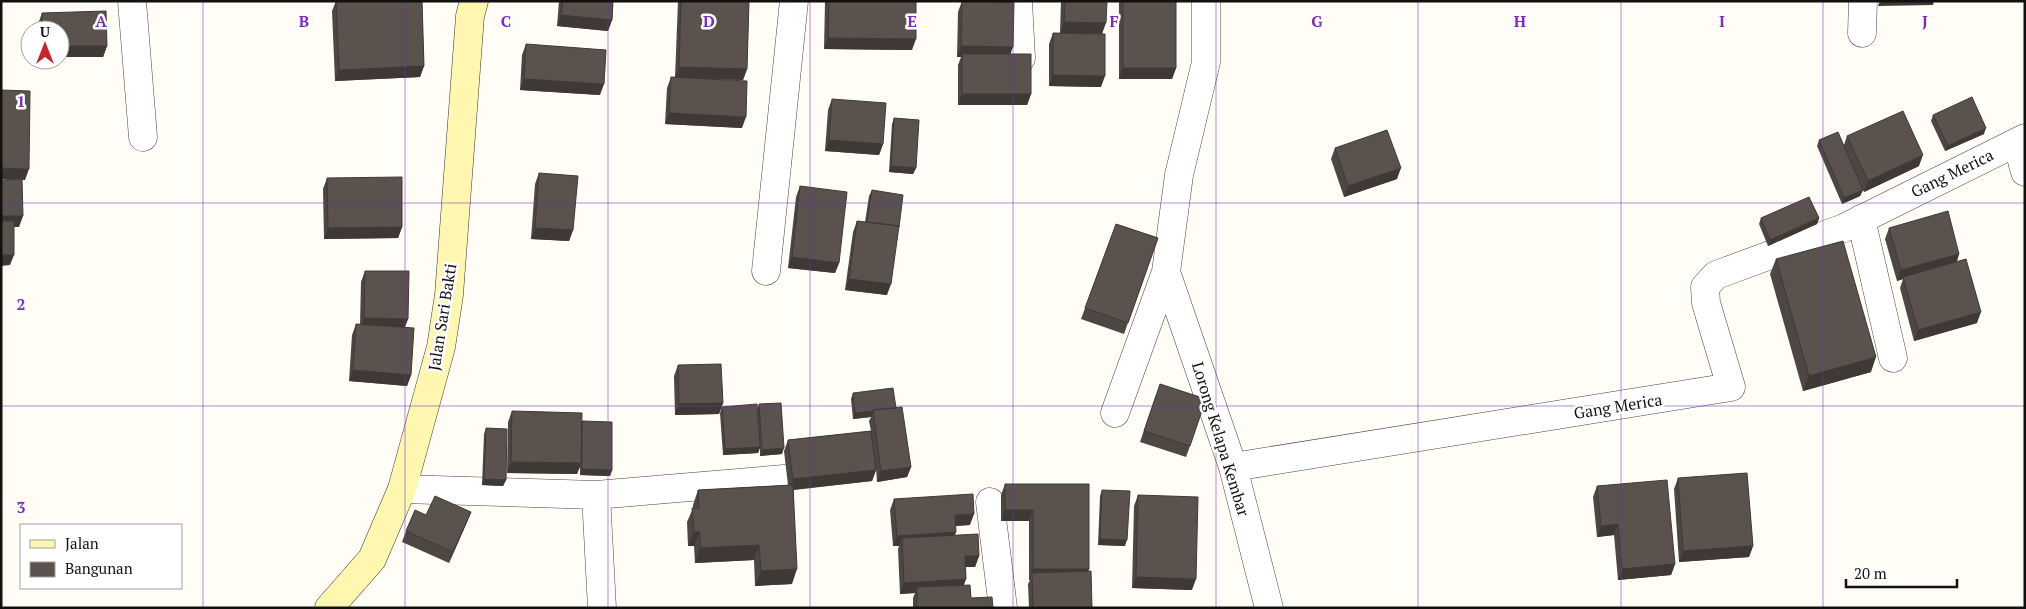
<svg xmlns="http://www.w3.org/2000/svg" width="2026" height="609" font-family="'PT Serif',serif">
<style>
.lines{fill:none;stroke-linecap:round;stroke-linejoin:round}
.minor-casing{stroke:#444;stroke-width:29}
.secondary-casing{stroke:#333;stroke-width:29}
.minor{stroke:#fff;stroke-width:28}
.secondary{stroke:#fff6b0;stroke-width:28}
.wall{fill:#4d4742}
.shaded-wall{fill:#3f3936}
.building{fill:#5a524d;stroke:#3f3936}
.grid{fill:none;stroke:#7b2cbf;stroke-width:1;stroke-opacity:0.55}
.labels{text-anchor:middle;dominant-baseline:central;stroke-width:5;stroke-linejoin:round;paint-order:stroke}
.street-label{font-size:16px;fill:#111;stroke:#fff}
.grid-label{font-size:16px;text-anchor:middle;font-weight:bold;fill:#7b2cbf;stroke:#fff;stroke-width:5;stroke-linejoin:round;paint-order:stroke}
</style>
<rect width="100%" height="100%" fill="#fffdf5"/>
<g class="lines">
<defs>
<path id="minor" d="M132 1 143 137
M1018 1 1021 58
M1862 33 1863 1
M2017 142 2025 172
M1861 219 1893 358
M766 271 794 1
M1166 272 1233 467 1269 608
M1115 413 1166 272 1179 175 1206 62V1
M1233 467 1731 387 1706 303 1705 287 1716 275 1844 228 2025 138
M402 489 596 495 784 479
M596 495 602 608
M990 502 1003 608"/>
<path id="secondary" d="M329 608 372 559 402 489 441 347 449 295 470 16 474 1"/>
</defs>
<use href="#minor" class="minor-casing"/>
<use href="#secondary" class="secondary-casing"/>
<use href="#minor" class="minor"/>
<use href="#secondary" class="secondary"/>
</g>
<path class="wall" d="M336 1H422L424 66 420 77 335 81 332 11Z
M559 1H613L612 20 608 31 557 26Z
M678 1H749L747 69 743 80 704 79 742 128 665 124 667 88 671 77H675Z
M825 1H916L912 50 824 49Z
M962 1 1011 54 1031 94 1027 105H958V65L961 57H957L958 12Z
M1061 1H1107L1102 34 1101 87 1049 86V44L1053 33H1060Z
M1119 1H1176V68L1172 79H1119Z
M42 13 107 46 103 57 60 30H38V24Z
M526 44 600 95 520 90 522 55Z
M832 99 883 144 879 155 825 151 828 110Z
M1933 115 1984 134 1945 151 1931 121Z
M894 118 916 168 913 174 889 172 892 124Z
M1847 136 1919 166 1864 192 1860 184 1863 190 1860 196 1842 204 1817 146 1819 140 1844 145Z
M1335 148 1397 179 1344 197 1331 159Z
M539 173 573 230 569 241 531 239 535 184Z
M327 178 402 227 398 238 324 239 323 189Z
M800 186 839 263 835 273 788 268 796 197Z
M872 190 887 295 845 290 853 232 857 221 865 222 869 196Z
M1761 218H1819L1817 224 1768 246 1759 224Z
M1116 224 1158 238 1124 334 1081 319Z
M1889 228 1959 254 1957 262 1977 323 1914 341 1900 288 1903 279 1897 281 1885 239Z
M1776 259 1871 372 1803 391 1770 274Z
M365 271 408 319 404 328 411 375 407 386 349 381 352 335 356 324H360L361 282Z
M678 365 723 403 719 414 675 415 674 376Z
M853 393 895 408 911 467 907 477 877 482 876 468V470L872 481 794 490 792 584 755 586 754 560 695 563 694 546H688L687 522 693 508V505L698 490 788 485 784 451 788 440 871 431 869 421 871 417 853 419 851 399Z
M1156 395 1190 446 1186 457 1140 442Z
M759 404 782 454 760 456V448L758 453 723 455 720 413 722 407 757 410Z
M512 411 582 422 612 470 610 476 580 475V467L577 474 507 473 508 422Z
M486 428 506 480 503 486 482 485 484 434Z
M1678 478 1753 546 1749 557 1679 562 1674 489Z
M1005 484H1089V569L1088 571 1092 608H1029L1028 584 1030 580H1029V521H1001V495Z
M1597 486 1675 564 1671 575 1618 580 1614 535 1597 537 1593 497Z
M1102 490 1125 546 1098 545 1100 496Z
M1138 495 1192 590 1132 588 1134 506Z
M894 499 970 525 956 526 955 535 979 556 975 567H965L966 579 963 586 971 598 993 608H913V598L915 593 900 594 898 549 899 546H893L890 510Z
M471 512 467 522 449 563 402 542 406 531 426 515Z"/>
<path class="shaded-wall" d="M1880 1H1934L1933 5 1878 6Z
M561 15 612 20 608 31 557 26Z
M1064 22 1106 23 1102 34 1060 33Z
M828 38 916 39 912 50 824 49Z
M60 46H107L103 57H60Z
M961 46 1013 47 1009 58 962 54 961 57H957Z
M424 66 420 77 335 81 339 70Z
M679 67 747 69 743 80 675 78Z
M1123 68H1176L1172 79H1119Z
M1053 75 1105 76 1101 87 1049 86Z
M524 79 604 84 600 95 520 90Z
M962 94H1031L1027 105H958Z
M669 113 746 117 742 128 665 124Z
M1986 128 1984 134 1945 151 1948 146Z
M829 140 883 144 879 155 825 151Z
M1923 155 1919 166 1864 192 1868 181Z
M891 166 916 168 913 174 889 172Z
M1 168 29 169 25 180 1 179Z
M1401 168 1397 179 1344 197 1348 186Z
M1863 190 1860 196 1842 204 1844 198Z
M1 216H23L19 227H1Z
M1819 218 1817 224 1768 246 1770 240Z
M402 227 398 238 324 239 328 228Z
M535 228 573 230 569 241 531 239Z
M1959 254 1955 265 1903 277V279L1897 281 1901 270Z
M1 255H14L10 265 1 266Z
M792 257 839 263 835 273 788 268Z
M849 279 891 284 887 295 845 290Z
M1981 312 1977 323 1914 341 1918 330Z
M364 318 408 319 404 330 360 329Z
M1876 357 1871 372 1803 391 1809 376Z
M353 370 411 375 407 386 349 381Z
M723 403 719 414 675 415 679 404Z
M873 411 871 417 853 419 855 413Z
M760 447 758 453 723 455 725 449Z
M784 448 782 454 760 456 762 450Z
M511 462 581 463 577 474 507 473Z
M911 467 907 477 877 482 881 471Z
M582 469 612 470 610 476 580 475Z
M876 470 872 481 789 490 793 479Z
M484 479 506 480 503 486 482 485Z
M1005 510H1033L1029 521H1001Z
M471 512 467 522 449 563 453 552Z
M974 514 970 525 951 526 955 515Z
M1618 524 1614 535 1597 537 1601 526Z
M694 532H700L694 546H688Z
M956 532 952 543 902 538 899 546H893L897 536Z
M1100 539 1127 540 1125 546 1098 545Z
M759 545 754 560 695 563 700 548Z
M1753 546 1749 557 1679 562 1683 551Z
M965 556H979L975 567H961Z
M1675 564 1671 575 1618 580 1622 569Z
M797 569 792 584 755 586 761 571Z
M1033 569H1089L1085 580 1032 573 1030 580H1029Z
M1136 577 1196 579 1192 590 1132 588Z
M966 579 962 590 917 587 915 593 900 594 904 583Z"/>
<path class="building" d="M336 1H422L424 66 339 70Z
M563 1H613L612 20 561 15Z
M681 1H749L747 69 679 67Z
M829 1H916V39L828 38Z
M962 1 1014 2 1013 47 961 46Z
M1065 1H1107L1106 23 1064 22Z
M1123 1H1176V68H1123Z
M106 11 107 46H60V30H42V13Z
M1053 33 1105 34V76L1053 75Z
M526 44 606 50 604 84 524 79Z
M962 54H1031V94H962Z
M671 77 747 81 746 117 669 113Z
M1 90 30 91 29 169 1 168Z
M1972 97 1986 128 1948 146 1933 115Z
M832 99 886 103 883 144 829 140Z
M1903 111 1923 155 1868 181 1847 136Z
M894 118 919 120 916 168 891 166Z
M1387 130 1401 168 1348 186 1335 148Z
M1838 132 1863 190 1844 198 1819 140Z
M539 173 578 176 573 230 535 228Z
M402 177V227L328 228 327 178Z
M22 179 23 216H1V180Z
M800 186 847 192 839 263 792 257Z
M872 190 903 195 899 227V226L867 222Z
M1809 197 1819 218 1770 240 1761 218Z
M1948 211 1959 254 1901 270 1889 228Z
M1 221H14V255H1Z
M857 221 899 226 891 284 849 279Z
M1116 224 1158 238 1128 323 1085 308Z
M1843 241 1876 357 1809 376 1776 259Z
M1966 259 1981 312 1918 330 1903 277Z
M365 271H409L408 319 364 318Z
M356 324 414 328 411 375 353 370Z
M721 364 723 403 679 404 678 365Z
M1160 384 1206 399 1190 446 1144 431Z
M893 388 896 408 873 410V411L855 413 853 393Z
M781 403 784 448 762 450 759 404Z
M757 404 760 447 725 449 722 407Z
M902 407 911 467 881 471 873 410Z
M512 411 582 413 581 463 511 462Z
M582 421 612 422V470L582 469Z
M486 428 507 429 506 480 484 479Z
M871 431 876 470 793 479 788 440Z
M1747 473 1753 546 1683 551 1678 478Z
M1667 480 1675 564 1622 569 1618 524 1601 526 1597 486Z
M1005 484H1089V569H1033V510H1005Z
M793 485 797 569 761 571 759 545 700 548V532H694L692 508H699L698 490Z
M1102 490 1130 491 1127 540 1100 539Z
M973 494 974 514 955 515 956 532 897 536 894 499Z
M1138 495 1198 497 1196 579 1136 577Z
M435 496 471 512 453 552 406 531 415 510 426 515Z
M978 534 979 556H965L966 579 904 583 902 538Z
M1091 571 1092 608H1033L1032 573Z
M970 585 971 598 992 597 993 608H917V587Z"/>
<path class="grid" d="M203 1V608M405 1V608M608 1V608M810 1V608M1013 1V608M1216 1V608M1418 1V608M1621 1V608M1823 1V608M1 203H2025M1 406H2025"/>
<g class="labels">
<g class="street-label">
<text transform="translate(1952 173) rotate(-26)">Gang Merica</text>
<text transform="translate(442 317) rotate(-81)">Jalan Sari Bakti</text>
<text transform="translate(1618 406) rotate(-9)">Gang Merica</text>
<text transform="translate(1221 439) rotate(73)">Lorong Kelapa Kembar</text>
</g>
</g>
<g class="grid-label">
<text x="101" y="27">A</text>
<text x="304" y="27">B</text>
<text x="506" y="27">C</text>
<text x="709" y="27">D</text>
<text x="912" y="27">E</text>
<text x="1114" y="27">F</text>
<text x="1317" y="27">G</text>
<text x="1520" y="27">H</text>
<text x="1722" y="27">I</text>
<text x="1925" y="27">J</text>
<text x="21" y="107">1</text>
<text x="21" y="310">2</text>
<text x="21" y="513">3</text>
</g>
<rect width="2026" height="609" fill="none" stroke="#111111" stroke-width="5"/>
<rect x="20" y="524" width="162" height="65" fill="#ffffff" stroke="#a0a0a0"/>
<rect x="30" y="540" width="25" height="8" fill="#fff6b0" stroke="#a0a0a0"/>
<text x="65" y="549" font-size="15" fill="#111111">Jalan</text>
<rect x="30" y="562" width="25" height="15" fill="#5a524d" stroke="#a0a0a0"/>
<text x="65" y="574" font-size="15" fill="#111111">Bangunan</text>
<g transform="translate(45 45)"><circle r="24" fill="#ffffff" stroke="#a0a0a0"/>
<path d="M0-4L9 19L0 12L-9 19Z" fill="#c4262e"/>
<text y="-8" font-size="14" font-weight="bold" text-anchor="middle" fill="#111111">U</text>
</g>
<path d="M1846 579v8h111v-8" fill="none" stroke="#111111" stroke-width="2.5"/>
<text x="1854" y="579" font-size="15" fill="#111111" stroke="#ffffff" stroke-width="4" paint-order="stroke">20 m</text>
</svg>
